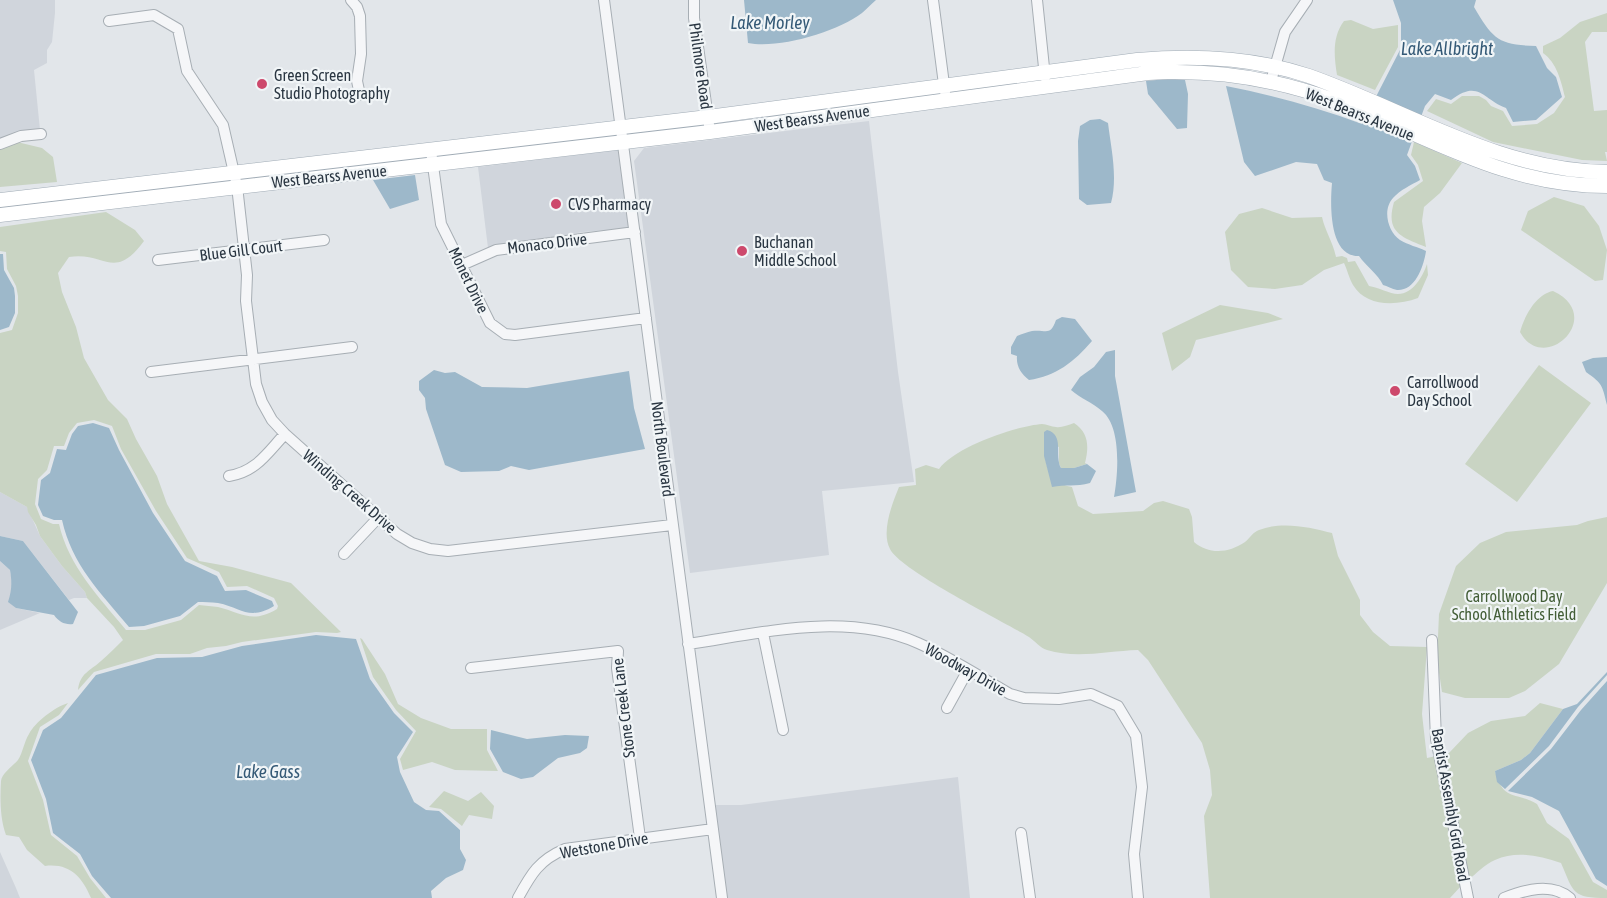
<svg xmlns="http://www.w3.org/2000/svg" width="1607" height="898" font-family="'Asap Condensed',sans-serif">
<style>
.built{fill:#d0d5dc}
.green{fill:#c9d4c3;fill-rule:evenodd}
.water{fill:#9db8ca}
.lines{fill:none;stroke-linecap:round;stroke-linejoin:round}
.minor-casing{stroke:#a7aeb4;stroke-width:12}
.major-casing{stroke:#a1acb6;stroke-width:15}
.minor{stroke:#f5f6f8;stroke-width:10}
.major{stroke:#fff;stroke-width:14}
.poi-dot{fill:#cd496c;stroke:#f1f5f7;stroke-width:2}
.labels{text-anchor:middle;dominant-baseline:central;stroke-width:4.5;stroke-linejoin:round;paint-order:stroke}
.street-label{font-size:16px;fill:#2a3642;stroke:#f1f5f7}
.poi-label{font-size:16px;fill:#2a3642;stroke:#f1f5f7;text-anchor:start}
.park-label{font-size:16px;fill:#435e37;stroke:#f1f5f7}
.water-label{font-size:18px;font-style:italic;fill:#345976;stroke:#f1f5f7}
</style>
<rect width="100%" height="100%" fill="#e2e6ea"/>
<path class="built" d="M0 0H55V13L52 42 47 50V63L34 70 40 130 0 139Z
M869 121 898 372 914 482 822 491 829 555 690 573 634 161 644 148Z
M619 150 630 228 583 232 488 248 478 167Z
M0 492 27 507 40 536 62 566 85 592 87 598H74L69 600 23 541 0 536Z
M0 561 10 570 16 608 40 613 0 630Z
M958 777 970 898H725L713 805H741Z
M0 852 16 888 20 898H0Z"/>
<path class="green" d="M1607 13V32H1592L1585 42 1594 111 1607 110V152H1605L1607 161 1582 160 1493 142 1427 111 1436 99 1451 104 1462 96H1479L1486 100 1491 106 1503 111 1512 126 1537 124 1554 113 1565 97C1561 81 1557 63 1543 53V46L1560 38 1580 22Z
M1351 20 1373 29 1398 25V47L1375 90 1337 75C1334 56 1332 37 1344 21Z
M17 142 42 148 53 157 57 182 0 187V149Z
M1414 142 1462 163 1440 193 1424 207 1422 221 1426 247C1402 237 1385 233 1394 202L1423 181 1418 165 1411 155Z
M1554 197 1584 206 1599 226 1607 250 1603 280 1595 281 1521 230 1528 211Z
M1262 208 1292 218 1322 217C1325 231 1333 242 1336 257L1342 256 1347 258 1348 262 1355 261 1369 286C1378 287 1390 294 1398 294 1413 294 1423 276 1427 264L1428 275 1418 298C1396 306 1366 307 1353 285 1349 278 1347 269 1344 263L1324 270 1302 285 1275 289 1248 287 1231 270 1225 232 1239 214Z
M106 212 135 230 144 241C114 282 105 251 69 257L58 273 62 292 76 327 84 358 108 400 127 419 136 439 157 476 167 504 199 561 232 567 291 583 341 632 337 633 316 632 242 642 226 646 207 648 190 654H156L94 672 78 690C80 673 90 671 101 661 109 654 116 647 123 640L114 627 87 598 85 592 62 566 40 536 36 525 28 512 27 507 0 492V333L12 330 18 313V296L16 286 7 269 6 252 0 251V227ZM94 420 112 426 121 449 156 511 187 558 219 572 227 587 247 586 274 598 278 606 277 609C252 624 242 613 218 607 212 606 205 606 199 605L181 620 145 630H126C99 597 69 567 59 524H53L41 519 35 504 38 479 47 470 54 446H64L69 433 77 423Z
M1553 291C1607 316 1544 376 1520 332 1524 317 1536 294 1553 291Z
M1220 305 1268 313 1283 319 1196 340 1190 357 1172 371 1162 333Z
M1539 365 1591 403 1517 502 1465 464Z
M1074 423C1089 433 1089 447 1085 463L1087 464 1074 468H1061L1059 463V447L1044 441C1045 463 1046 482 1072 487L1078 506 1093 514 1143 511 1154 503 1163 501 1189 509 1192 517 1194 542C1209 555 1229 553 1245 542 1250 538 1253 532 1259 530 1282 521 1309 527 1332 533L1338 556 1360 600V615L1373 632 1390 646 1427 647 1422 714 1427 758 1436 756 1461 886 1450 898H1210L1204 816 1212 795 1210 770 1202 743 1148 660 1138 650C1108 651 1076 659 1047 650 1040 648 1035 641 1029 637 1003 621 901 571 890 549 881 532 892 504 899 487L916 485 915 469 926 465 939 469C955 447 1016 426 1042 424 1047 424 1051 427 1056 427 1061 428 1068 425 1074 423Z
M1607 517V583L1559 664 1525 691 1509 698H1465L1442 692 1437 659 1439 614 1456 566 1480 543 1506 532 1577 525 1588 521Z
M360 638 362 639 385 674 398 704 421 718 451 729H487V750L498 771 455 770 432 762 403 770 400 759 416 731 396 710 373 677Z
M68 703 59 715 40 727 28 761 43 800 51 835 77 856 90 878 106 898H91C82 877 70 863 45 866L27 850 19 837 6 835C0 819 0 798 1 781 2 773 13 766 18 760 23 752 24 742 29 734 35 722 55 707 68 703Z
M1540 703 1563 709 1530 753 1521 760 1495 771C1504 802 1514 791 1537 804L1547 823 1569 839 1593 882 1607 890V898C1572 898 1574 893 1561 863 1539 856 1517 850 1495 860 1485 864 1476 874 1468 880L1443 754 1449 753 1468 733 1491 721 1525 716Z
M444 791 468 801 481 792 494 806 492 819 469 815 462 826 441 809 429 807Z"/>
<path class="water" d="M744 0H876C871 4 867 9 862 13 837 32 779 49 748 43Z
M1393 0H1476L1474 7C1493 39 1498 45 1536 46L1547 68 1556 77 1562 97 1536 120 1513 122 1506 108C1482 99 1479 79 1451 100L1435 94 1425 106 1407 155 1415 166 1420 180C1411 185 1400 190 1393 198 1382 210 1388 232 1400 240 1408 245 1418 247 1426 251 1424 265 1416 291 1397 290 1392 289 1387 286 1383 285 1378 274 1366 266 1359 256 1329 257 1330 205 1332 183L1324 180 1317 164 1296 162 1255 176 1244 162 1226 86C1272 95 1317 107 1362 124L1401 48V23Z
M1167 79 1185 80 1188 94 1187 128 1177 129 1148 94 1146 81Z
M1100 119 1108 123C1111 148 1118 177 1111 203L1087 205 1079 199 1078 141 1080 126 1090 120Z
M415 175 419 200 390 209 373 180Z
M0 254H3L4 270 14 288 15 296V313L9 327 0 330Z
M1062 317 1075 319 1092 341C1074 362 1056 376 1029 380 1021 374 1016 366 1017 356L1011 354V347L1017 336C1022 334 1027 332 1032 331 1046 329 1050 337 1056 320Z
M1115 350V376L1136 492 1114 497C1118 475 1122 427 1102 411 1092 402 1081 399 1071 390L1080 377 1094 367 1106 352Z
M1607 357V405C1602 385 1603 384 1586 372L1582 362 1593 358Z
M434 370 445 373 455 372 482 387 527 388 629 371 634 408 645 449 529 470 511 466 499 471 461 472 445 465 426 409 425 398 419 390V381Z
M93 423 109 428 119 450 153 513 185 561 217 576 225 591 246 590 272 601 274 606C249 621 242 608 218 603 211 602 204 602 198 602L180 616 144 626 129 627C100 592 72 565 62 520H54L43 516 38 505 41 480 50 473 57 449 66 450 72 434 78 426Z
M1047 430C1065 435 1054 455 1061 468H1074L1087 464 1096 471 1090 483C1076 487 1065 484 1052 487L1044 456V432Z
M0 536 23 541 78 612 73 624C65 625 59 622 54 615L16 608 8 602C12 590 12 582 10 570L0 561Z
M316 635 356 639 370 679 394 713 413 732 397 757 400 772 414 802 426 810 439 811 460 830V849L466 860 463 870 446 878 431 891 432 898H111L92 876 80 854 53 833 46 799 31 760 43 730 61 718 96 675 157 658 202 657 242 646Z
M1607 672V675L1578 707 1549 746 1505 789 1497 782 1495 771 1521 760 1530 753 1563 709 1577 704Z
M1607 681V886L1596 879 1559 811 1532 797 1508 791 1551 749 1581 710Z
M491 730 527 739 565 735 589 736 587 748 580 753 558 758 533 777 521 779 503 772 490 749Z"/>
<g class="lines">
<defs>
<path id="minor" d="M351 0 357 7 360 16 361 54 357 81 360 95
M604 0 722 898
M694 0V18L710 132
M933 0 945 92
M1037 0 1045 77
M109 21 154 15 178 29 187 71 223 125 237 186 247 275 246 301 256 384 262 402 272 420 285 434 397 534 412 543 430 549 448 551 672 525
M1271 81 1285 32 1307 0
M0 144 21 136 41 134
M431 151 441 224 490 323 505 334 515 335 646 318
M158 260 324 240
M462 265 496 250 635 232
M151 372 352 347
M229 476C256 472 267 453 285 434
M344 554 378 518
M763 633 783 730
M1432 640 1436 739 1468 898
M688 644C763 633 845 611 918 643 950 657 980 677 1010 694L1024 698 1059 699 1091 694 1118 706 1136 736 1142 787 1134 854 1138 898
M471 668 618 651 617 668 640 838
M947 708 968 670
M1021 833 1030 898
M518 898C531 874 539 860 565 849L713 829
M1504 898C1525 890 1551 882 1570 898"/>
<path id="major" d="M0 200 708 117 1137 60C1195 55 1253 57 1309 76 1408 111 1499 171 1607 172
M0 215 710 132 1148 73C1212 69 1276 79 1336 101 1429 136 1503 186 1607 186"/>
</defs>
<use href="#minor" class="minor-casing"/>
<use href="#major" class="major-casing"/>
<use href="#minor" class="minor"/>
<use href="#major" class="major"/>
</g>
<g class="poi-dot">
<circle cx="262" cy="84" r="6"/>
<circle cx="556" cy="204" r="6"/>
<circle cx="742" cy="251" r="6"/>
<circle cx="1395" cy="391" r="6"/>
</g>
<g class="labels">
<g class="street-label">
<text transform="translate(701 66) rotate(82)">Philmore Road</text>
<text transform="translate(1360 114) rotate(22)">West Bearss Avenue</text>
<text transform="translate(812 118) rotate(-8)">West Bearss Avenue</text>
<text transform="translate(329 176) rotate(-6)">West Bearss Avenue</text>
<text transform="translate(547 243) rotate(-7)">Monaco Drive</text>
<text transform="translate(241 250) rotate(-7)">Blue Gill Court</text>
<text transform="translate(469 280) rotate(64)">Monet Drive</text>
<text transform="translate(663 449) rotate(83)">North Boulevard</text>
<text transform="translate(350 491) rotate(41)">Winding Creek Drive</text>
<text transform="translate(966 669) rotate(29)">Woodway Drive</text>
<text transform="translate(623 708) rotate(-97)">Stone Creek Lane</text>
<text transform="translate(1451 805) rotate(80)">Baptist Assembly Grd Road</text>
<text transform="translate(604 845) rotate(-10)">Wetstone Drive</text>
</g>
<g class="poi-label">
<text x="274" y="75">Green Screen<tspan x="274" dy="18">Studio Photography</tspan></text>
<text x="568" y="204">CVS Pharmacy</text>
<text x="754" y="242">Buchanan<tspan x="754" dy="18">Middle School</tspan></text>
<text x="1407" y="382">Carrollwood<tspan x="1407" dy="18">Day School</tspan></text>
</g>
<g class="park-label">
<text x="1514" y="596">Carrollwood Day<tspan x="1514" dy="18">School Athletics Field</tspan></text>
</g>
<g class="water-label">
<text x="770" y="22">Lake Morley</text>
<text x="1447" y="48">Lake Allbright</text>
<text x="268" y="771">Lake Gass</text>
</g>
</g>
</svg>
